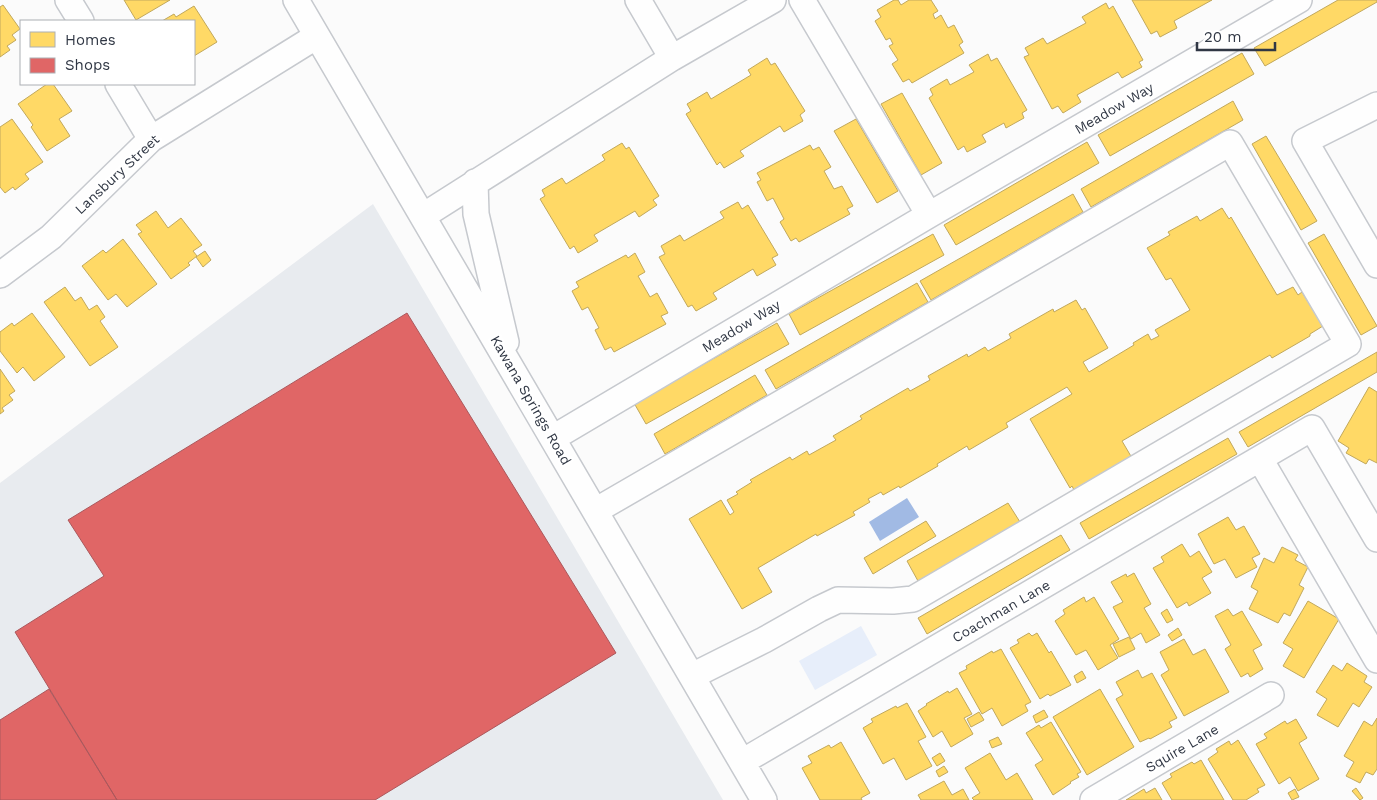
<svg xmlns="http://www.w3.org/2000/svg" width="1377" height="800" font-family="'Work Sans',sans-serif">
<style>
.built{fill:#e8ebef}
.green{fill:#e7eefa}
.water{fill:#a1bae4}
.homes{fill:#ffd966;stroke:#c1a85c}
.shops{fill:#e06666;stroke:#ab585c}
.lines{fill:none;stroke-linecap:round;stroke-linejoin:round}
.minor-casing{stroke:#c6c9ce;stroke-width:28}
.minor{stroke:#fefefe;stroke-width:25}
.labels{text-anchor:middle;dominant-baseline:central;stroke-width:5;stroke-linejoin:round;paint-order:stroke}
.street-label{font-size:14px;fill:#303744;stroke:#fff}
</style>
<rect width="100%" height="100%" fill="#fbfbfb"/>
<path class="built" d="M373 204 723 800H0V483Z"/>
<path class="green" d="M861 626 877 655 815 690 799 661Z"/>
<path class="water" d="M907 498 919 517 880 541 869 522Z"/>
<path class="homes" d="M124 0H170L136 20Z
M894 0H898L901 5 909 0H931L938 11 933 14 935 19 941 15 948 28 954 25 963 42 959 45 964 53 912 83 909 79 903 82 892 64 898 60 889 46 893 44 890 38 886 40 875 21 881 17 877 10Z
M1132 0H1212L1174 21 1177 28 1160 37 1157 31 1151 34Z
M1338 0H1377V2L1265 66 1254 48Z
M1106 3 1109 9 1113 6 1143 60 1139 62 1142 67 1122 78 1118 72 1077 95 1081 102 1063 113 1058 106 1052 109 1024 57 1029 55 1025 48 1043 38 1047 44 1086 23 1082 17Z
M3 5 20 29 12 35 16 40 7 46 10 50 0 57V7Z
M194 6 217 42 194 56V21H162L174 14 176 17Z
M1242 53 1254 74 1110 156 1098 135Z
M988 54 991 61 997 58 1027 110 1022 113 1024 118 1006 128 1004 123 982 135 986 142 967 152 964 146 958 150 929 98 933 95 930 89 947 79 950 85 974 72 969 65Z
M767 58 771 65 775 63 805 111 800 115 803 121 784 132 780 126 740 151 744 156 724 168 720 162 717 165 686 114 691 111 687 104 707 92 711 99 751 75 748 70Z
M47 84H53L72 111 59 119 70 136 47 151 31 127 33 125 18 104Z
M902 93 942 163 921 175 881 104Z
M1233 101 1243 120 1091 207 1081 189Z
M12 119 43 162 25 174 29 179 15 190 13 187 5 193 0 187V127Z
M856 119 898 191 877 203 834 131Z
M1266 136 1317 221 1301 230 1252 144Z
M1087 142 1099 163 956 245 944 225Z
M622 143 626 149 629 147 659 196 653 200 657 205 639 217 635 211 594 235 598 241 578 253 574 246 570 249 540 199 545 196 542 190 562 178 566 184 605 160 602 155Z
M810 145 813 150 819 147 831 167 824 171 834 189 842 186 853 206 847 209 850 214 799 242 796 238 791 241 780 222 784 219 773 198 767 201 757 182 761 180 757 173Z
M1073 194 1083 212 931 300 920 281Z
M738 202 742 209 748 205 778 255 772 258 776 265 757 276 753 269 713 293 717 299 696 311 692 305 688 307 659 257 665 254 661 246 680 235 684 241 724 218 720 212Z
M1222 208 1229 219 1231 217 1277 295 1293 287 1298 295 1302 292 1323 326 1310 334V336L1272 358 1270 355 1122 441 1132 458 1075 492 1072 486 1070 488 1030 419 1072 394 1067 387 1006 423 1008 427 969 450 967 446 937 464 938 466 900 488 899 486 883 495 881 492 868 499 870 502 853 512 855 515 817 536 816 534 758 568 772 592 742 609 689 519 721 500 730 515 734 512 727 500 738 494 736 492 752 482 750 480 790 457 792 460 807 451 809 455 836 440 833 436 862 419 860 416 908 388 910 391 930 380 928 376 967 354 968 357 985 347 988 351 1011 338 1009 334 1053 309 1054 312 1076 300 1082 310 1085 308 1108 348 1083 362 1089 372 1134 345 1133 343 1148 334 1151 340 1159 336 1155 330 1190 310 1171 278 1166 280 1147 248 1170 235 1168 232 1197 216 1200 221Z
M156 211 168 228 181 218 202 245 193 251 197 256 188 263 190 265 171 279 138 234 142 232 136 225Z
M933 234 944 255 800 335 789 314Z
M1324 234 1377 326 1361 335 1308 243Z
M123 239 157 284 127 307 116 294 108 300 82 266 103 250 106 253Z
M205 251 211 260 203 267 196 257Z
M635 253 645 272 638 276 650 297 657 293 668 313 661 316 666 324 614 352 611 347 605 350 595 330 599 328 588 307 582 310 572 291 579 287 576 282 626 255 628 258Z
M917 283 928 302 776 389 765 370Z
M65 287 75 301 81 297 89 310 97 305 105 317 100 321 118 347 90 366 44 302Z
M32 313 65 357 34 381 23 367 17 373 0 351V332L12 323 14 326Z
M777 323 789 344 646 424 634 403Z
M1377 352V372L1248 447 1239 432Z
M0 369 15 391 9 395 13 400 2 408 4 411 0 414Z
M755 375 767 395 665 454 654 434Z
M1369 387 1377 392V463L1369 459 1366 464 1346 453 1349 448 1338 441Z
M1228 438 1237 454 1089 539 1080 523Z
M1008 503 1020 522 918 581 907 561Z
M1228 517 1236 530 1244 526 1260 554 1252 558 1257 567 1236 578 1225 559 1214 564 1198 534Z
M926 521 936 536 873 574 864 558Z
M1061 535 1070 550 927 634 918 618Z
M1182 544 1190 557 1199 551 1212 572 1202 578 1211 593 1189 606 1187 602 1177 608 1153 568 1164 562 1161 557Z
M1282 547 1298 555 1295 560 1308 567 1299 585 1304 588 1290 616 1284 613 1278 623 1249 609 1258 591 1251 587 1264 558 1274 563Z
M1134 573 1151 604 1144 608 1160 635 1146 643 1141 633 1131 639 1113 607 1123 602 1111 582 1126 574 1127 577Z
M1084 597 1086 602 1094 597 1119 639 1110 645 1118 658 1098 670 1086 650 1076 655 1055 621 1065 614 1063 610Z
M1308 601 1339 619 1304 678 1283 666 1293 649 1283 643Z
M1167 609 1173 620 1167 623 1161 613Z
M1228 609 1233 616 1242 611 1262 645 1253 650 1263 669 1250 677 1248 673 1241 677 1225 649 1231 645 1215 616Z
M1178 628 1182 635 1172 641 1168 635Z
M1029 633 1032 636 1037 633 1049 653 1051 651 1071 685 1050 696 1048 694 1040 699 1010 648 1019 643 1017 640Z
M1129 637 1135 649 1119 657 1113 644Z
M1184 639 1193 655 1205 649 1229 692 1184 716 1161 675 1169 670 1160 652Z
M1001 649 1031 702 1025 705 1028 711 1002 726 992 708 982 714 959 673 967 669 966 666 992 651 993 653Z
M1347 663 1367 676 1364 682 1372 687 1359 707 1353 703 1338 727 1317 715 1327 699 1316 692 1333 665 1342 671Z
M1138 670 1142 678 1152 673 1177 718 1169 722 1172 727 1150 739 1149 738 1140 742 1116 699 1123 695 1116 682Z
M1082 671 1086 678 1077 683 1074 676Z
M957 688 972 714 964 718 973 734 951 747 942 731 933 737 918 711 927 705 926 704 948 691 949 693Z
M1100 689 1134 747 1087 775 1053 717Z
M907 703 926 737 918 741 932 766 906 780 894 758 883 764 863 728 873 722 871 719 896 706 897 708Z
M1044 710 1048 717 1036 723 1033 716Z
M979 712 984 720 971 727 967 719Z
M1377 718V769L1373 775 1366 772 1360 783 1346 776 1354 762 1344 756 1364 721 1372 726Z
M1296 719 1307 738 1299 743 1319 779 1298 791 1290 777 1279 784 1256 744 1267 738 1264 734 1285 721 1287 724Z
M1051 722 1081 772 1077 774 1079 777 1070 782 1071 783 1053 795 1035 765 1043 760 1026 733 1039 725 1041 728Z
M998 737 1002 744 992 748 989 741Z
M1238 740 1265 785 1257 789 1259 792 1246 800H1233L1208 759 1218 752 1216 749 1229 741 1231 745Z
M841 742 870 793 861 798 862 800H820L802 768 812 763 808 756 829 745 831 748Z
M940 753 945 761 937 766 932 758Z
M990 753 1006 780 1017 773 1033 800H974L972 798 980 793 965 768Z
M1201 760 1224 800H1172L1162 783 1172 777 1170 774 1192 762 1194 764Z
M944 766 948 772 939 777 936 771Z
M944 781 952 795 963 789 969 800H921L918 795Z
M1155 788 1162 800H1126L1144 789 1146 793Z
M1356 788 1363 798 1360 800 1352 791Z
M1295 789 1299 797 1292 800 1288 793Z"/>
<path class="shops" d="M407 313 616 653 375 800H117L15 632 104 576 68 520Z
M49 689 117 800H0V720Z"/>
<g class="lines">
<defs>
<path id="minor" d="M68 0 81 21
M296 0 764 800
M638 0 672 58
M802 0 929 215
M118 84 151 139
M1377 105 1305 141 1377 265
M475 182 476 214 506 342
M423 216 672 58 773 0
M0 275 51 237 151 139 317 36
M553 438 929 215 1299 0
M1260 459 1377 660
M595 511 1230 143 1348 344 913 599 893 601 838 600 819 609 764 640 692 676
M742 762 1312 428 1377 539
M1093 800 1271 695"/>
</defs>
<use href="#minor" class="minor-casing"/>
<use href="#minor" class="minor"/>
</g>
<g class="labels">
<g class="street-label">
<text transform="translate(1114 108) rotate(-30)">Meadow Way</text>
<text transform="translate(117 174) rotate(-43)">Lansbury Street</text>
<text transform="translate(741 326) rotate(-31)">Meadow Way</text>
<text transform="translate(531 400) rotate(60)">Kawana Springs Road</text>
<text transform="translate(1001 611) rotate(-30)">Coachman Lane</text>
<text transform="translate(1182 748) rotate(-30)">Squire Lane</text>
</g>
</g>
<rect x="20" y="20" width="175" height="65" fill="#ffffff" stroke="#acafb4"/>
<rect x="30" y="32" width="25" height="15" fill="#ffd966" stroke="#acafb4"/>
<text x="65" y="45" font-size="15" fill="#303744">Homes</text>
<rect x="30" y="58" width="25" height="15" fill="#e06666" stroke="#acafb4"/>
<text x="65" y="70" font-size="15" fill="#303744">Shops</text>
<path d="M1197 42v8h78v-8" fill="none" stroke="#303744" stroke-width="2.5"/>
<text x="1204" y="42" font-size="15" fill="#303744" stroke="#ffffff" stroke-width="4" paint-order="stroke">20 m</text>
</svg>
